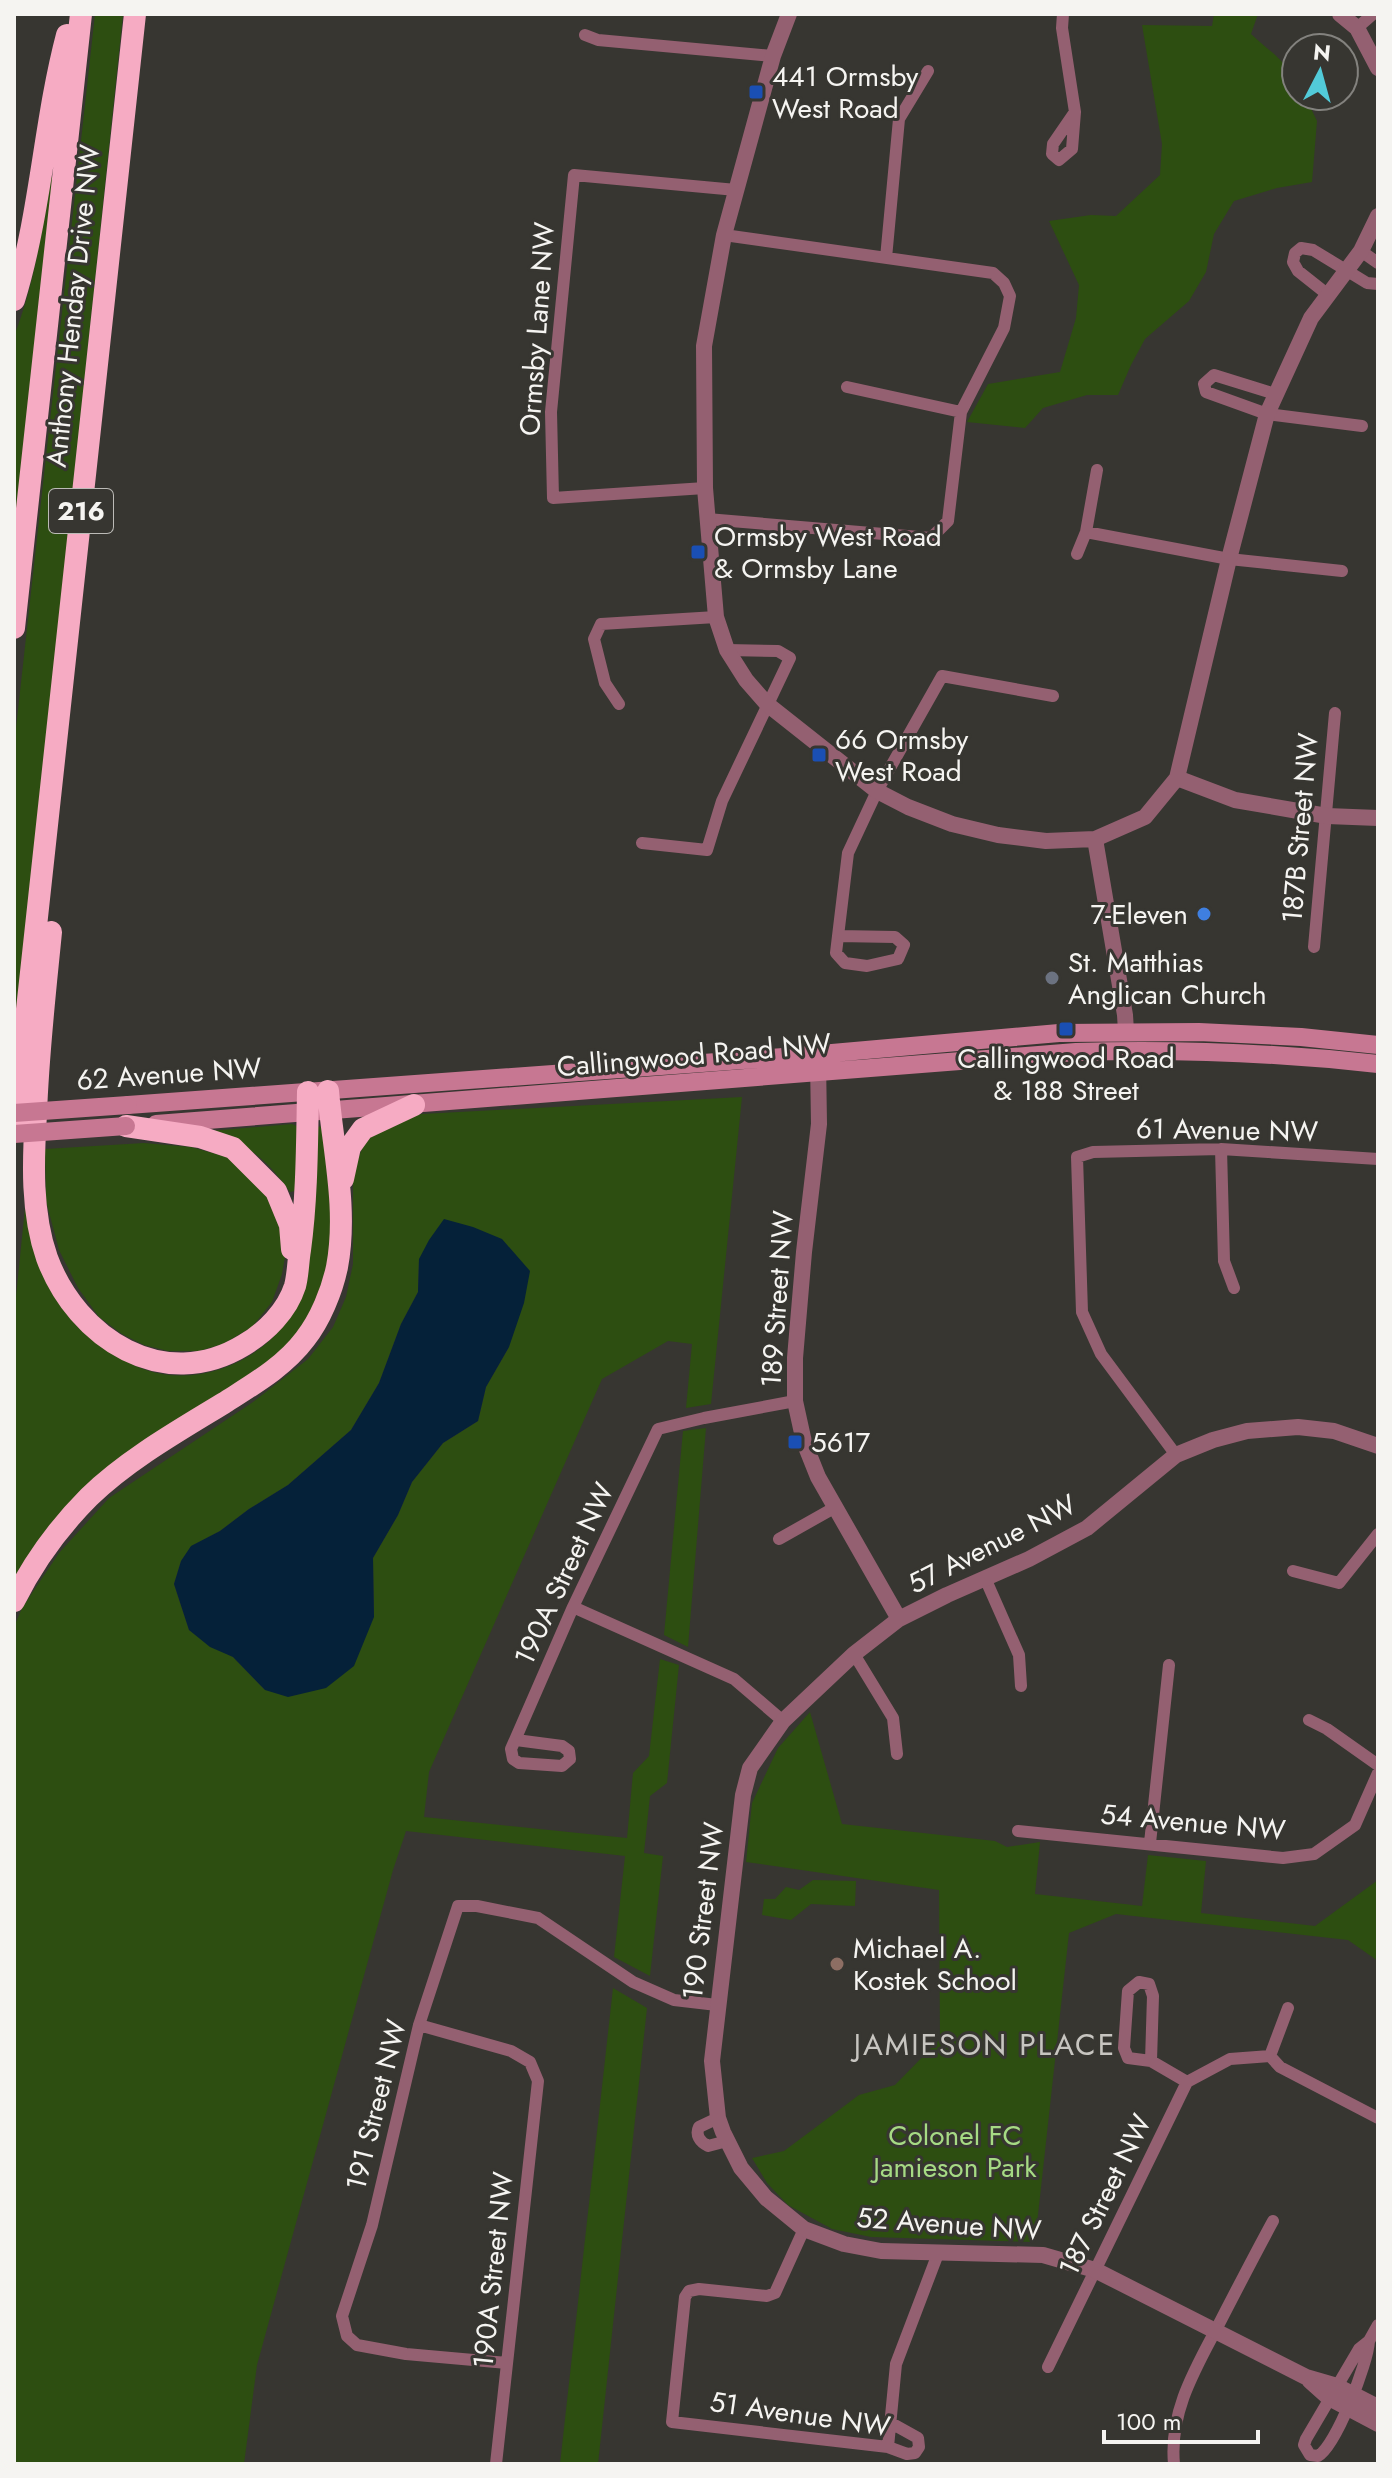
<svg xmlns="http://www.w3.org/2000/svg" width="1392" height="2478" font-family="Jost,sans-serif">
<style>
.green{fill:#2d4e11;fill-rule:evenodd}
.water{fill:#052139}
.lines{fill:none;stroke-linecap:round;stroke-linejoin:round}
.minor{stroke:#946071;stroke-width:12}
.tertiary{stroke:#946071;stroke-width:16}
.secondary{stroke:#c77792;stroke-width:18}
.motorway{stroke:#f6abc3;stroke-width:22}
.secondary-bridge{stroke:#c77792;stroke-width:18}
.transit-dot{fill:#1a4fb4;stroke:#373631;stroke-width:3}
.shop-dot{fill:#3f7fe0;stroke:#373631;stroke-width:3}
.worship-dot{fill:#6b7280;stroke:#373631;stroke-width:3}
.education-dot{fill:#8d6e63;stroke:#373631;stroke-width:3}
.labels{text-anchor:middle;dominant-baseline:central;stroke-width:6;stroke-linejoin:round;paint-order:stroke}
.shield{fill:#373631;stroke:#bcbbb7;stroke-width:2}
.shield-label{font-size:26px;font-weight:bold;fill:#f5f4f1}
.poi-label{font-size:28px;fill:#f5f4f1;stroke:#373631;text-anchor:start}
.street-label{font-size:28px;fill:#f5f4f1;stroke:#373631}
.park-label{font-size:28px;fill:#a6da84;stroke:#373631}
.neighbourhood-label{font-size:30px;letter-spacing:2px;fill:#c7c5c0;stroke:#373631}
</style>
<rect width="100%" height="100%" fill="#373631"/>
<path class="green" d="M95 14H123L14 1052V746Z
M1214 14H1258L1251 34C1272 54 1296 66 1296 96H1305L1317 121 1312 182 1277 188 1234 201 1214 234 1206 272 1189 301 1145 339 1131 365 1118 395H1087L1043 408 1025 428 967 422 988 384 1060 372 1076 318 1079 285 1049 221 1091 215 1116 216 1160 175 1162 144 1142 25 1212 26Z
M51 177H54L14 546V336C34 286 42 230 51 177Z
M742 1097 711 1404 686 1408 692 1344 668 1341 602 1379 429 1772 424 1817 627 1838 633 1773 649 1756 660 1659 679 1665 667 1783 650 1796 644 1853 663 1856 650 1976 614 1957 625 1856 406 1831 393 1870 257 2365 244 2464H14V1627L22 1608 59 1553 109 1498 253 1402 308 1359 333 1327 346 1297 353 1264V1172L365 1141 403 1117 422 1114ZM419 1259 509 1347 486 1387 478 1421 443 1443 412 1482 398 1515 373 1558 374 1617 265 1690 233 1657 189 1630 174 1584 181 1561 192 1546 220 1531 249 1509 288 1485 351 1430 379 1383 401 1324 418 1292Z
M292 1124 299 1127 295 1191 290 1192C264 1156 251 1147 209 1131Z
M323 1126 333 1228 329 1267 300 1337 267 1366 112 1472 14 1591V1316L27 1188C38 1229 48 1292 75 1324 81 1331 91 1337 99 1343 112 1353 130 1365 146 1370 206 1390 279 1354 301 1295 311 1270 310 1245 311 1218 312 1189 313 1161 313 1133L316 1127Z
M144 1143 191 1147 227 1157 268 1191 287 1246 282 1274 272 1302 252 1327 223 1344 199 1351H168L144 1345 122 1334 99 1317 78 1288 59 1250 46 1201 45 1149Z
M706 1428 688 1647 664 1635 683 1431Z
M810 1712 842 1824 995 1841 1007 1847 1040 1842 1035 1894 1142 1906 1148 1855 1206 1861 1201 1913 1315 1926 1378 1880V1961L1348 1940 1116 1914 1069 1933 1035 2242 871 2237 832 2229 788 2205 767 2183 752 2158 784 2151 859 2095 895 2085 940 2039 939 1890 746 1862 752 1803 778 1748Z
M813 1880 856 1881 855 1906 811 1904 791 1920 762 1915 764 1899H775L786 1887 799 1890Z
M613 1988 647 2008 598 2464H560Z"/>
<path class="water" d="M444 1219 473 1227 502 1239 530 1271 524 1303 509 1347 486 1387 478 1421 443 1443 412 1482 398 1515 373 1558 374 1617 354 1666 326 1688 288 1697 265 1690 233 1657 210 1647 189 1630 174 1584 181 1561 191 1546 220 1531 249 1509 288 1485 351 1430 379 1383 401 1324 418 1292 419 1259 429 1240Z"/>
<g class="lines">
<path class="minor" d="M1063 14 1062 28 1075 112 1072 149 1059 160 1052 154 1053 144 1075 112
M1357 28 1373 14
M585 35 598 40 773 56
M1361 251 1378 263
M886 258 899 119 928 71
M1327 294 1298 271 1293 262 1295 253 1301 248 1313 250 1367 283 1378 284
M847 387 961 412
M1275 394 1214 375 1204 384 1206 392 1267 414 1362 426
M705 488 553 498 551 412 574 175 736 190
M707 519 931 538 948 521 961 412 1004 328 1010 296 1004 283 993 273 724 235
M1086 532 1229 559 1342 571
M1077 554 1086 532 1097 470
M619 704 605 683 594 639 601 624 716 617
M642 843 707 850 722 801 790 658 778 651 727 650
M838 936 836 953 845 963 867 966 898 959 904 945 895 937 838 936 848 853 877 791 942 676 1053 696
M1314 947 1335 713
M1221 1149 1224 1261 1234 1288
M1176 1455 1101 1354 1082 1312 1077 1157 1093 1152 1221 1149 1378 1159
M779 1539 834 1508
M1293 1571 1339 1583 1378 1534
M985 1578 1019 1655 1021 1686
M573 1607 734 1679 783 1721
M854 1654 893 1718 897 1754
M1309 1720 1327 1729 1378 1765
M516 1740 562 1746 569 1751 570 1759 562 1766 519 1763 513 1759 511 1749 573 1607 658 1429 704 1418 795 1401
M1018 1831 1283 1858 1314 1854 1355 1825 1378 1773
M1150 1843 1169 1665
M419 2025 511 2051 530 2062 538 2081 496 2464
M1270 2056 1280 2067 1378 2118
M1270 2056 1288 2008
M1187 2082 1230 2059 1270 2056
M718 2118 699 2127C695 2135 700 2142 708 2146L727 2141
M804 2229 775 2293 767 2296 699 2289 689 2291 685 2297 672 2422 888 2447 907 2454 915 2453 919 2447 918 2438 891 2423
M1369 2341C1368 2363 1336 2446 1318 2456L1310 2455 1304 2445 1306 2439 1359 2349 1369 2341 1378 2325
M507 2363 406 2354 357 2345 347 2336 342 2316 372 2225 419 2025 458 1906H477L538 1918 633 1982 674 2000 717 2005
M1048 2367 1187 2082 1151 2061 1128 2058 1124 2048 1128 1991 1139 1982 1149 1984 1153 1996 1151 2061
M888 2447 896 2364 939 2251
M1174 2464C1169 2410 1197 2366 1221 2320 1238 2287 1255 2254 1273 2221"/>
<path class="tertiary" d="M789 14 773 56 724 235 704 346 705 488 716 617 727 650 746 680 767 704 877 791 908 807 952 824 998 835 1046 841 1095 839 1145 817 1177 778 1229 559 1267 414 1311 318 1361 251 1378 216
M1340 14 1357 28 1378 68
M1177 778 1235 800 1327 816 1378 818
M1095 839 1125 1015 1126 1031
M818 1060 819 1124 804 1252 795 1358V1401L804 1442 818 1477 899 1619
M1378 1446 1334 1431 1298 1427 1247 1431 1213 1440 1176 1455 1087 1528 1029 1559 947 1595 899 1619 854 1654 783 1721 750 1768 743 1795 712 2061 718 2118 723 2132 741 2168 766 2198 804 2229 844 2244 881 2251 1043 2255 1095 2270 1306 2377 1337 2386 1378 2407
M1310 2381 1329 2398 1378 2424"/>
<path class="secondary" d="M128 1105 798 1056 1059 1033 1199 1032 1301 1037 1378 1045
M156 1124 1076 1052C1177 1049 1278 1053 1378 1064"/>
<path class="motorway" d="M14 300C41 213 44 122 67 35
M14 628 81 14
M51 932C45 993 38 1053 36 1114 33 1161 31 1213 47 1258 77 1339 164 1394 244 1345 266 1332 287 1311 295 1286 298 1275 298 1262 300 1250 307 1198 307 1145 308 1092
M126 1126 200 1137 233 1148 276 1191 290 1225 292 1249
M14 1129 135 14
M343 1179 350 1147 363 1129 414 1105
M14 1601C33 1563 59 1527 89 1497 127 1460 178 1431 224 1403 252 1385 284 1367 305 1339 320 1320 332 1291 337 1267 348 1209 333 1149 328 1091"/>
<path class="secondary-bridge" d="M14 1113 128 1105
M14 1134 126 1126"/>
</g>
<g class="transit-dot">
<rect x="748" y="84" width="16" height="16" rx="4"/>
<rect x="690" y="544" width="16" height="16" rx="4"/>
<rect x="811" y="747" width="16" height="16" rx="4"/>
<rect x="1058" y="1021" width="16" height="16" rx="4"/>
<rect x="787" y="1434" width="16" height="16" rx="4"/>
</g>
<circle class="shop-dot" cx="1204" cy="914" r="8"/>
<circle class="worship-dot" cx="1052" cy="978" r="8"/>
<circle class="education-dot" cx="837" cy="1964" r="8"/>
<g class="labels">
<rect class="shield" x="49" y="489" width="64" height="44" rx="6"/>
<g class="shield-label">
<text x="81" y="511">216</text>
</g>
<g class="poi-label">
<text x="772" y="76">441 Ormsby<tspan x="772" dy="32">West Road</tspan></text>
<text x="714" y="536">Ormsby West Road<tspan x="714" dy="32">&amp; Ormsby Lane</tspan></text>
<text x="835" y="739">66 Ormsby<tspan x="835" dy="32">West Road</tspan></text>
<text x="1188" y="914" text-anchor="end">7-Eleven</text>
<text x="1068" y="962">St. Matthias<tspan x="1068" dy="32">Anglican Church</tspan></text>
<text x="1066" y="1058" text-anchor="middle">Callingwood Road<tspan x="1066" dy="32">&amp; 188 Street</tspan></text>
<text x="811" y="1442">5617</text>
<text x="853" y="1948">Michael A.<tspan x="853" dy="32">Kostek School</tspan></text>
</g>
<g class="street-label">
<text transform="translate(73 306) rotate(-84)">Anthony Henday Drive NW</text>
<text transform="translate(537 329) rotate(-86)">Ormsby Lane NW</text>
<text transform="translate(1300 828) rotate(-85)">187B Street NW</text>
<text transform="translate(694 1055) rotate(-5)">Callingwood Road NW</text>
<text transform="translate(169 1074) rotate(-4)">62 Avenue NW</text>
<text transform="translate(1227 1130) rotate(1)">61 Avenue NW</text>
<text transform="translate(777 1299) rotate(-86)">189 Street NW</text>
<text transform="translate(992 1544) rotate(-27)">57 Avenue NW</text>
<text transform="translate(564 1574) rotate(-65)">190A Street NW</text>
<text transform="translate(1193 1822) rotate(5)">54 Avenue NW</text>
<text transform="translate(703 1911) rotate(-83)">190 Street NW</text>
<text transform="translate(376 2105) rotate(-76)">191 Street NW</text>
<text transform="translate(1105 2195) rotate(-64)">187 Street NW</text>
<text transform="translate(949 2224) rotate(4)">52 Avenue NW</text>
<text transform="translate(493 2270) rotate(-84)">190A Street NW</text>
<text transform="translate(800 2414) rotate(8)">51 Avenue NW</text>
</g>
<g class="park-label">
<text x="955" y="2135">Colonel FC<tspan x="955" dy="32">Jamieson Park</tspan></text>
</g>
<g class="neighbourhood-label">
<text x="985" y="2044">JAMIESON PLACE</text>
</g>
</g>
<rect width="1392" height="2478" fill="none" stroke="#f5f4f1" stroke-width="32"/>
<g transform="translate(1320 72) rotate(6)"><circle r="38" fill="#373631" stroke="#83827e" stroke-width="2"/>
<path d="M0-6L14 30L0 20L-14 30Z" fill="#52cbd9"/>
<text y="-12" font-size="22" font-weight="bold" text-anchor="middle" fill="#f5f4f1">N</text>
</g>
<path d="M1104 2430v12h154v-12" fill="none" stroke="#f5f4f1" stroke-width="4"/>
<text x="1116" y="2430" font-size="24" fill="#f5f4f1" stroke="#373631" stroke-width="6" paint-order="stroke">100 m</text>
</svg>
